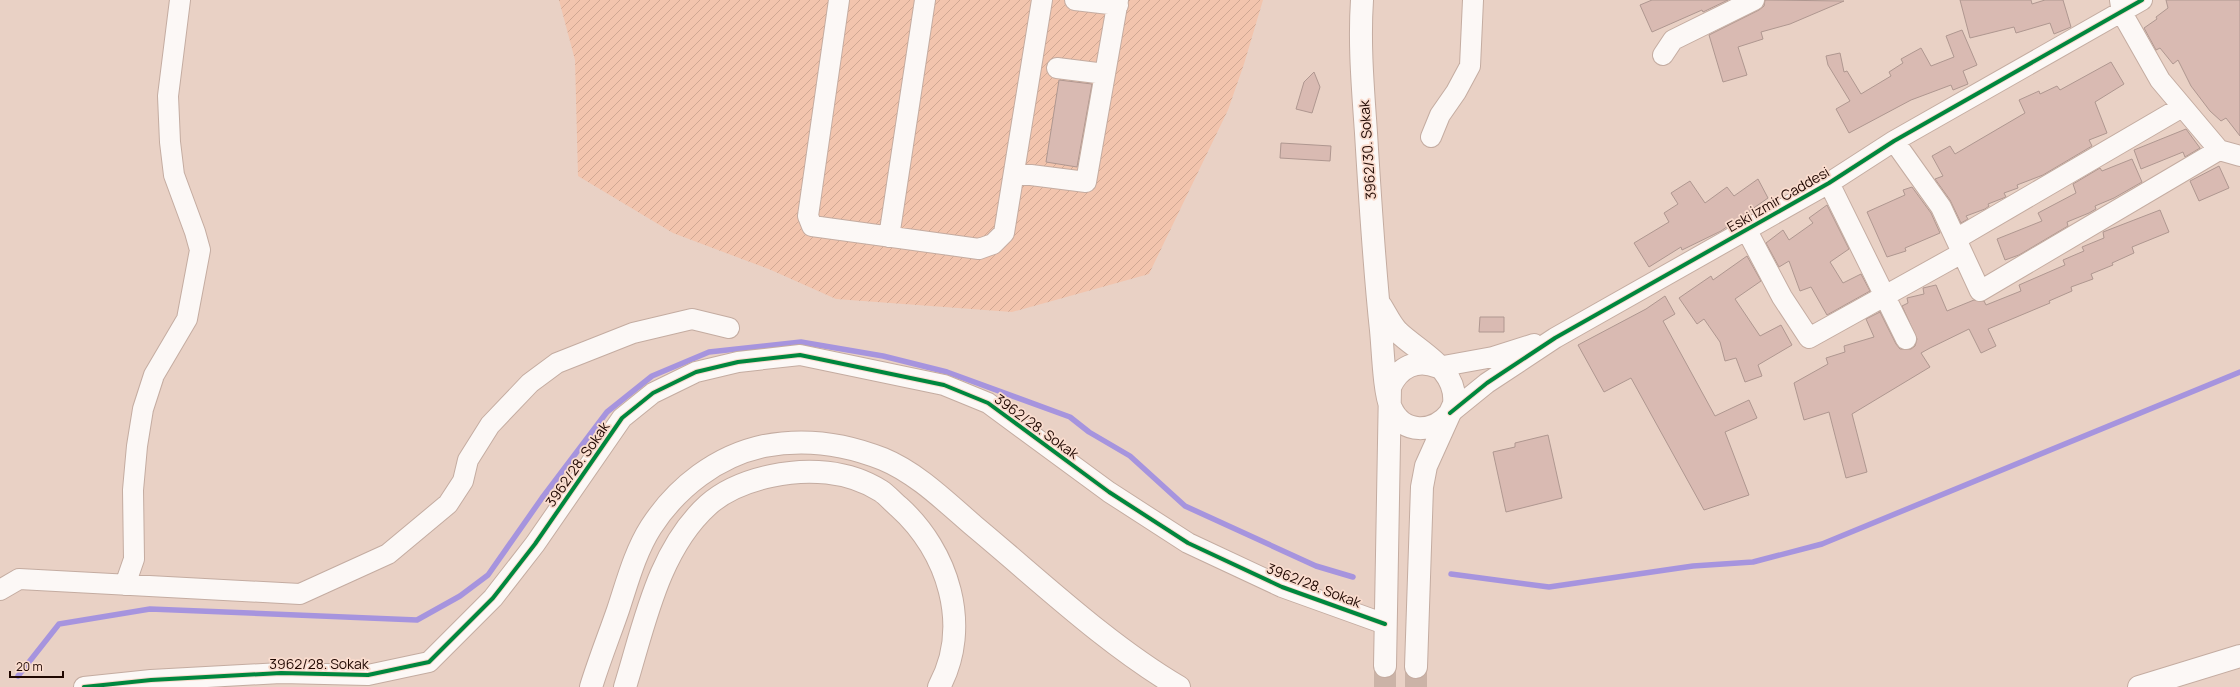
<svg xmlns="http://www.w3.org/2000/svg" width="2240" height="687" font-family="Manrope,sans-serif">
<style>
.industrial{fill:url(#industrial-furrows)}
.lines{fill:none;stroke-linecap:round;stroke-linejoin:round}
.stream{stroke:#a694de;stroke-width:5.5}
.building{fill:#d9bab2;stroke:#af9790}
.major-tunnel{stroke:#cbb3a7;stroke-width:22;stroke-dasharray:22 11;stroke-linecap:butt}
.minor-casing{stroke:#c4aca1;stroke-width:22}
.major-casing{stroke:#c4aca1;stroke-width:24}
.highway-casing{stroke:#c4aca1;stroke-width:24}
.minor{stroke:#fcf8f6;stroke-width:20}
.major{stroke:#fcf8f6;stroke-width:22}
.highway{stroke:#fcf8f6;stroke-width:22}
.cycleway-casing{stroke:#fadcce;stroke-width:6}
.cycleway{stroke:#00873e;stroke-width:4}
.labels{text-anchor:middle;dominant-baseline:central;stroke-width:3.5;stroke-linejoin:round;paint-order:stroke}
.street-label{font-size:14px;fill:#1f0700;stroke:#fadcce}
</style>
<defs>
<pattern id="industrial-furrows" width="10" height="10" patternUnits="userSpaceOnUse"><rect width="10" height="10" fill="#f2c4ad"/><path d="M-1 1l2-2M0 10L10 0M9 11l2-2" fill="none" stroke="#cfa793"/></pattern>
</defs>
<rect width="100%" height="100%" fill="#e9d1c5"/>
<path class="industrial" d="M559 0H1263L1244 64 1228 110 1149 274 1012 312 836 299 771 270 673 233 578 176 575 60Z"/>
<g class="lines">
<path class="stream" d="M1451 574 1549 587 1693 566 1753 562 1822 544 2240 372
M18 676 59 624 150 609 417 620 460 596 488 575 542 498 607 412 652 376 709 352 801 342 883 356 947 372 1070 417 1089 432 1130 456 1185 506 1316 566 1353 577"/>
</g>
<path class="building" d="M1652 0H1728L1703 12 1702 10 1652 32 1640 5Z
M1765 0 1844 1 1790 24 1761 32 1763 39 1738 47 1747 75 1723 82 1709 35 1759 10 1764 6Z
M1960 0H2031L2032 4 2045 0H2063L2071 27 2054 34 2050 23 2016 33 2014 27 1970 38Z
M2166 0H2240V136L2226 118 2221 121 2210 111 2191 86 2178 60 2173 64 2160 48 2156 50 2144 28 2157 19 2156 17 2168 8Z
M1962 30 1977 65 1963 71 1968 84 1953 90 1951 85 1911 100 1849 133 1836 109 1850 101 1828 65 1826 56 1840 53 1844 72 1847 71 1861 94 1891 76 1889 72 1903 63 1901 59 1921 48 1931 66 1954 57 1946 36Z
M2111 62 2124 84 2095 102 2107 133 2089 140 2092 146 2043 175 2017 185 2018 188 2004 193 2006 197 1988 204 1989 206 1985 209 1966 216 1968 219 1961 223 1950 200 1935 179 1943 176 1932 156 1950 146 1955 154 2025 113 2019 100 2039 91 2040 94 2057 86 2060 90Z
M1314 72 1320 87 1312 113 1296 109 1304 82Z
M1059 80 1092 84 1077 167 1046 162Z
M2186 129 2200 148 2185 157 2183 152 2141 169 2134 150Z
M1281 143 1331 146 1330 161 1280 158Z
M2132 159 2142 182 2114 198 2095 206 2096 209 2089 213 2067 222 2068 226 2019 255 2005 260 1997 239 2042 221 2038 213 2076 193 2073 184 2100 168 2102 171Z
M2219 166 2229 188 2199 201 2190 181Z
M1758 179 1768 198 1721 231 1682 250 1681 247 1649 267 1634 243 1669 222 1664 213 1678 204 1671 193 1690 181 1705 203 1727 187 1734 196Z
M1912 187 1931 213 1940 233 1905 248 1906 251 1887 257 1867 212 1905 195 1903 190Z
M1827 205 1849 249 1830 262 1843 283 1861 274 1870 291 1827 315 1811 287 1800 291 1789 261 1779 267 1766 243 1783 230 1789 240 1813 223 1809 218Z
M2160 210 2169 232 2132 247 2134 253 2112 263 2113 265 2091 274 2093 279 2071 287 2072 291 2049 301 2050 303 1988 329 1996 346 1981 353 1969 329 1930 348 1921 353 1930 367 1852 414 1867 472 1846 478 1829 412 1804 420 1794 383 1828 364 1826 358 1845 352 1844 346 1874 337 1866 319 1880 312 1896 344 1900 349H1911L1915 346 1917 339 1902 306 1908 303 1907 298 1924 294 1923 288 1936 285 1947 311 1974 300 1984 301 1986 305 2021 291 2019 285 2065 265 2063 260 2084 251 2082 247 2104 238 2103 232Z
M1747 256 1761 281 1735 299 1760 336 1781 325 1792 345 1758 365 1762 376 1745 382 1736 358 1725 361 1720 342 1704 319 1697 324 1679 298 1711 276 1713 280Z
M1665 296 1675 314 1663 321 1715 416 1749 400 1757 418 1725 432 1749 495 1704 510 1631 378 1604 392 1578 345 1646 309Z
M1480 317H1504V332H1479Z
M1548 435 1562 498 1506 512 1493 452 1515 447V443Z"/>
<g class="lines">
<path class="major-tunnel" d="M1385 687V666
M1416 687V667"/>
<defs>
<path id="minor" d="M839 0 808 216 812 226 979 249 993 244 1004 233 1042 0
M1075 0 1118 5
M2120 0 2122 13 2160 80 2219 150 2240 156
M1663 55 1673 40 1754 0
M1057 68 1105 74
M1431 137 1440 115 1456 92 1470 66 1473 0
M1894 141 1941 207 1980 291 2219 150
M1015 173 1086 182 1118 0
M1829 183 1906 339
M1746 229 1782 297 1809 338 1962 253
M889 237 925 0
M1956 239 2182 107
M1438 367 1493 357 1534 344
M1450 413 1487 383 1555 338 1829 183 1894 141 2142 0
M125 585 134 559 133 490 137 446 143 409 154 375 187 319 200 250 195 232 174 175 170 142 168 96 180 0
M0 590 19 579 300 594 388 554 448 504 463 481 468 460 490 425 530 383 557 363 633 333 692 319 729 328
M84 687 151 680 281 673 368 675 429 662 493 598 535 544 622 418 653 393 696 372 738 362 800 355 944 385 988 403 1109 492 1188 543 1282 587 1385 624"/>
<path id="major" d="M1362 0C1359 45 1363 89 1366 133 1370 199 1374 265 1381 330 1383 350 1384 392 1391 408 1403 435 1434 433 1450 413
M1381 306C1386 314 1391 325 1398 332 1420 353 1458 369 1454 404L1426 466 1422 487 1416 667
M1385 666 1390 387C1399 367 1417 358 1438 367"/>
<path id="highway" d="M591 687C599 661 609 636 618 610 627 583 635 552 651 527 677 487 717 456 764 446 805 438 843 443 883 459 917 473 946 502 974 526 1039 580 1106 644 1179 687
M625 687C644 626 658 550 708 505 726 489 748 481 771 476 807 468 848 470 881 491 887 495 893 502 899 507 948 551 972 626 939 687
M2139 687 2240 656"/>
</defs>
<use href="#minor" class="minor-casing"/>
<use href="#major" class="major-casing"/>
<use href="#highway" class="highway-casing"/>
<use href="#minor" class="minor"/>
<use href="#major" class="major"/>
<use href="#highway" class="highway"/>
<defs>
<path id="cycleway" d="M1450 413 1487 383 1555 338 1829 183 1894 141 2142 0
M84 687 151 680 281 673 368 675 429 662 493 598 535 544 622 418 653 393 696 372 738 362 800 355 944 385 988 403 1109 492 1188 543 1282 587 1385 624"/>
</defs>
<use href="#cycleway" class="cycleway-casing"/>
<use href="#cycleway" class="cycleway"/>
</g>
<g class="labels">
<g class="street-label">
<text transform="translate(1367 150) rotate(-94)">3962/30. Sokak</text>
<text transform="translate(1778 199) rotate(-30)">Eski İzmir Caddesi</text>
<text transform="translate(1037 426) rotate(36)">3962/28. Sokak</text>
<text transform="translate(577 464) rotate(-55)">3962/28. Sokak</text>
<text transform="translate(1314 585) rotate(21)">3962/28. Sokak</text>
<text x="319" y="663">3962/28. Sokak</text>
</g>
</g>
<path d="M10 671v6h53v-6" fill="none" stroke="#1f0700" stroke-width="2"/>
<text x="16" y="671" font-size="12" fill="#1f0700" stroke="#fadcce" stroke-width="3" paint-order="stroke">20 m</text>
</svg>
